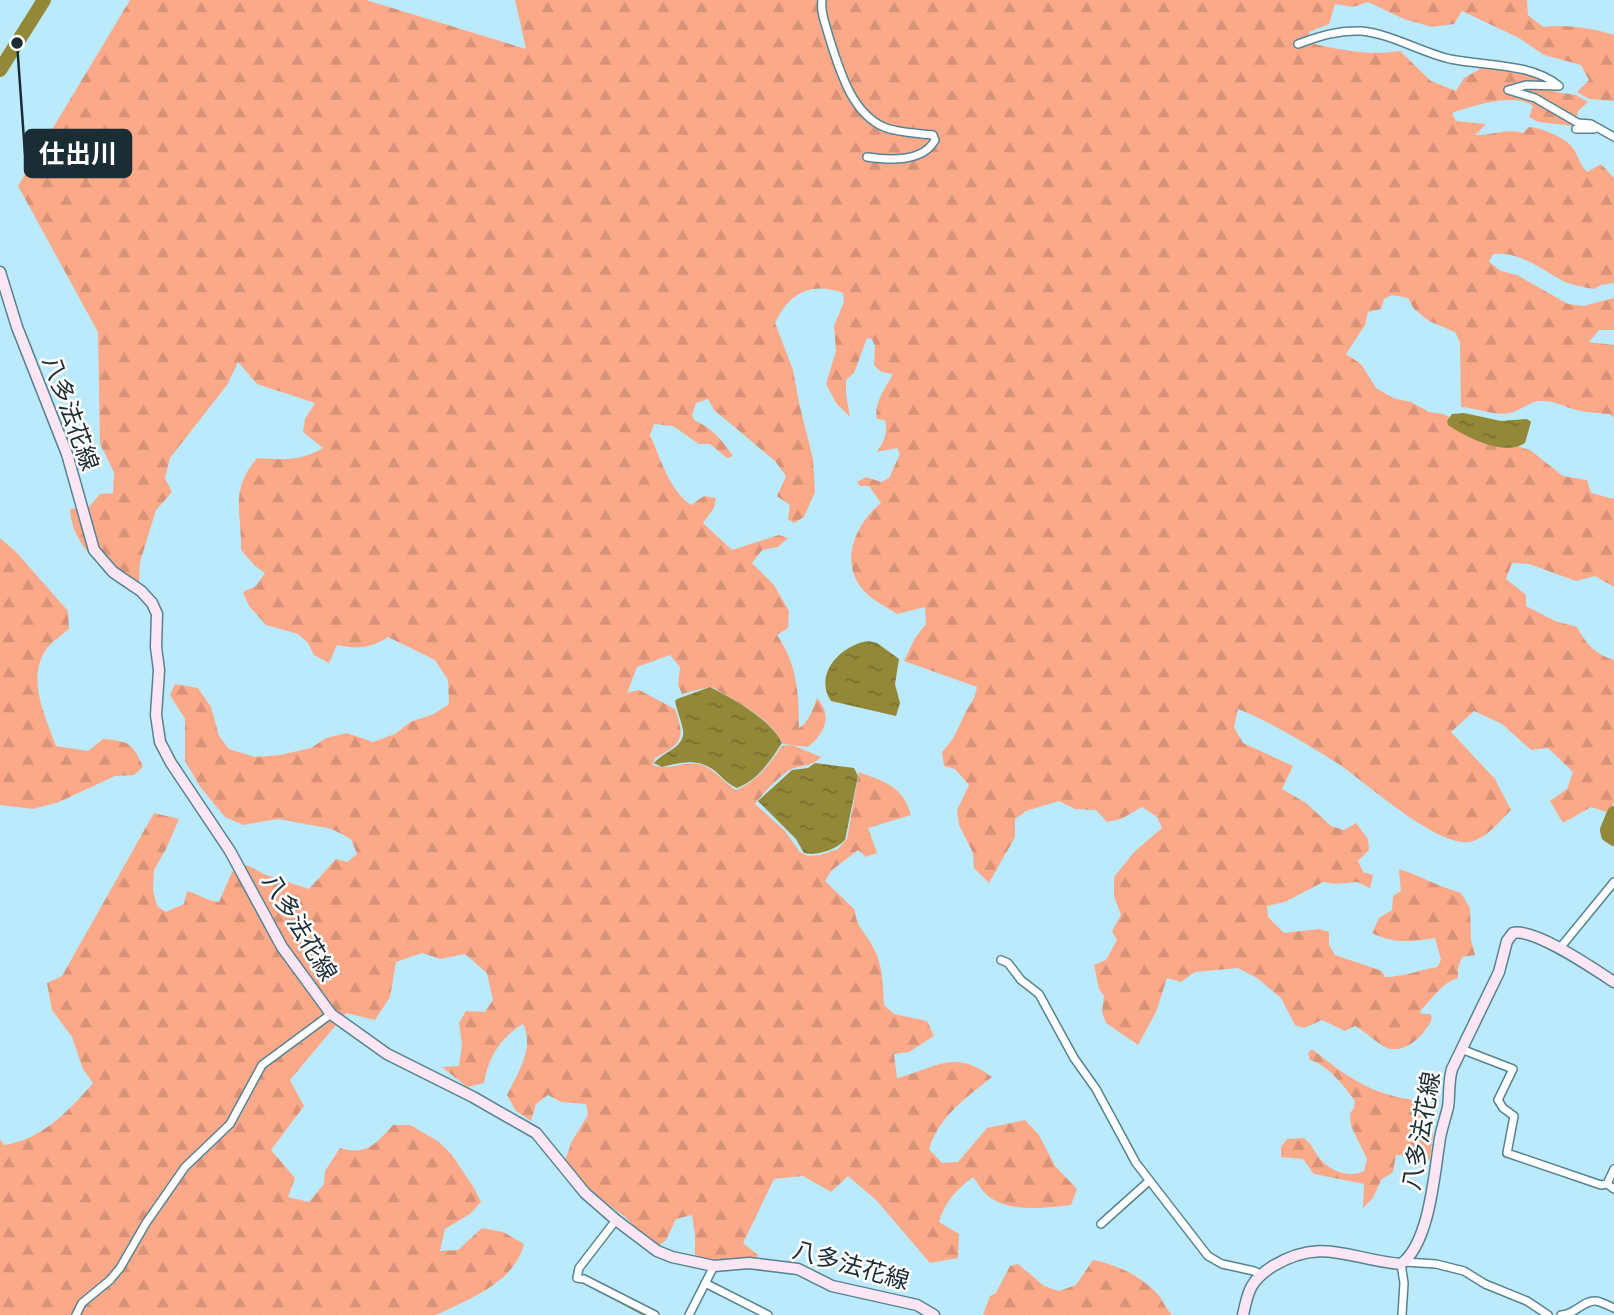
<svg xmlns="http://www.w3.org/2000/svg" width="1614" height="1315" font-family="Raleway,'Noto Sans JP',sans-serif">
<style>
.forest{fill:url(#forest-firs)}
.water{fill:url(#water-ripples)}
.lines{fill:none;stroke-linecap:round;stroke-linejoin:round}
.stream{stroke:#928837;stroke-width:2.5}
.river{stroke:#928837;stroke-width:14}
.minor-casing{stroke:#568393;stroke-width:10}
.secondary-casing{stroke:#568393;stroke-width:13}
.minor{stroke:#fff;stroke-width:7}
.secondary{stroke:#fde6f4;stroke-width:10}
.labels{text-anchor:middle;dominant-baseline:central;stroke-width:5;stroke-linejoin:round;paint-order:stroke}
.street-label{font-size:24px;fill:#1b2d34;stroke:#fff}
.leader{fill:none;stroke:#1b2d34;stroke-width:2.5}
.callout-dot{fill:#1b2d34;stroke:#fff;stroke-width:2.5}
.callout{fill:#1b2d34;stroke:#1b2d34;stroke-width:2.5}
.callout-label{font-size:26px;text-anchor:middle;font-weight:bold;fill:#fff}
</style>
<defs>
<pattern id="forest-firs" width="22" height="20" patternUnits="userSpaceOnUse" patternTransform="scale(1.75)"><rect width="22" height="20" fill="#fca989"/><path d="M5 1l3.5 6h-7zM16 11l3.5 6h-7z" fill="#d79277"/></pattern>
<pattern id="water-ripples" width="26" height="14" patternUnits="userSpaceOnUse" patternTransform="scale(1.75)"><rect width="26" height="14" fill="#928837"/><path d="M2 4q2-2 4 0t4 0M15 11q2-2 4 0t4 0" fill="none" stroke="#76702f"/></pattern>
</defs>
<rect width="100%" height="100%" fill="#baeafb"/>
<path class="forest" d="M130 0H366L526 49 515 0H1527L1528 15 1543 27C1567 24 1591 28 1614 35V101L1589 99 1577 92 1589 80 1581 65 1544 55 1519 38 1462 11 1454 24 1432 27 1404 19 1368 2 1353 7 1335 4 1329 24 1309 32 1310 43C1341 50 1368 56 1400 51L1431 81 1456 91 1464 78 1487 65 1519 72 1553 83 1556 92 1576 95 1588 102 1578 111 1574 126 1538 122 1529 117 1533 106C1515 92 1472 106 1452 113L1456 121 1486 124 1475 135C1491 136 1508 128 1523 133L1529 127C1542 128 1565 137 1573 148 1579 157 1578 162 1587 172L1601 164 1614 178V283L1601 285 1594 289C1582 287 1571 285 1561 280 1539 268 1519 251 1493 254L1489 262 1501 271 1517 275 1568 304 1583 306 1614 298V330H1599L1589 342 1614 345V418L1610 414C1599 413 1587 413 1577 410 1563 407 1555 400 1540 401 1530 401 1520 411 1510 413 1493 416 1477 408 1461 407L1460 342 1455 332 1429 321 1414 309 1408 298 1392 295 1384 299 1381 309 1368 312 1365 325 1346 354 1361 364 1376 388 1393 398 1411 402 1429 412 1443 414 1503 442 1530 450 1563 476 1587 480 1591 493 1614 499V587L1595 576 1576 581 1529 564 1512 563 1506 579 1526 595V606L1555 621 1577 627C1585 643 1596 655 1614 660V802L1610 813 1591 807 1563 823 1550 801 1567 789 1573 772 1548 748 1531 750 1502 724 1474 711 1451 732 1495 779 1511 810C1500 821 1485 840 1469 842 1435 846 1367 783 1337 763 1305 743 1273 723 1238 709L1234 727 1243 743 1293 766 1282 789 1306 803 1331 826 1344 830 1356 823 1368 839 1369 850 1358 861 1363 872 1373 875 1370 888 1357 882 1335 884 1323 882 1285 902 1267 906 1268 917 1284 933 1319 929 1329 932V945L1335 955 1382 971 1385 977C1402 977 1420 970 1437 967L1441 960 1435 938C1413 942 1393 944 1372 933L1379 918 1392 910 1393 896 1401 891 1399 869C1421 876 1439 887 1461 893L1470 908 1471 940 1475 955 1462 957 1458 968V978C1441 983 1432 1000 1419 1012L1423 1014H1430L1432 1018C1426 1035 1402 1058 1383 1046 1374 1040 1365 1032 1355 1026L1345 1031 1322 1020 1304 1028 1295 1025 1281 998 1257 978 1238 968 1195 972 1181 982 1167 978 1156 1012 1138 1045 1106 1023 1102 1012 1104 996 1099 989 1094 965 1106 960 1117 940 1112 931 1121 915 1114 896V877L1134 852 1162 828 1157 817 1142 807 1121 819 1107 822 1096 810 1075 809 1059 801 1026 811 1015 819V837L989 883 974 868 973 853 959 825 957 810 969 785 955 769 944 766 942 752C955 738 955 734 963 718 969 704 974 703 977 687L904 661 915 638 926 624 925 607 897 614C887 607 873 601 865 592 838 564 855 524 881 503L869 486H860L857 482 866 477 881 482 889 478 900 454 897 448 877 452C884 441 888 433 885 420L877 419C873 404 886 387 893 374L881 372 874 365 875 346 872 339 867 338 854 373 846 380V394L850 417 836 403 826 384 836 351 834 326 844 302 843 293C811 281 789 293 775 323L793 370 800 407 813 459 815 492 804 517 794 523 788 519 790 505 777 496 786 476 775 461 714 410 708 399 696 403 692 415 694 420C712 428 722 440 733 456L727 458 710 444H699L673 426 654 424 650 435C661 459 669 490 691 505L704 496 716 498 714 508 703 523 732 550 779 535 788 538 778 547 762 550 752 563 774 585 789 611 788 628 777 635C797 664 799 693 799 728 809 722 813 709 817 698 833 716 825 733 808 747L783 744C770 717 738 703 714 688L709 687 682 694 678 685 680 667 670 655 637 667 627 693 639 690 675 709C685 737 683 744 655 758L653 765C667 771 684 761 699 764 713 767 724 783 736 790 757 782 770 763 782 746L792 745 821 757C812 766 805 765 794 768 784 771 761 795 755 804L784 830 800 852 808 856 820 855 838 849 847 839 859 772C885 782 903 786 911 815L868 828 877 853 866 857 858 850 832 870 825 881 855 910C855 925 865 932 872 945 883 963 883 985 884 1005L894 1014 927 1021 934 1036 909 1052 894 1054 897 1078C936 1068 954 1048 992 1077 965 1099 940 1115 929 1149L942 1163 958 1162 987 1128 1025 1120 1039 1135 1055 1166 1077 1189 1071 1205C1045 1208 1002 1214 983 1191 979 1187 977 1181 973 1177 957 1189 944 1203 939 1222L959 1234 958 1258 930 1263 877 1201 848 1176 831 1192 803 1176 774 1179 743 1243 759 1256C739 1265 716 1260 695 1257V1236L692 1215 676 1219 666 1240 657 1247 625 1217 589 1190 565 1160 572 1141 588 1115 586 1104 561 1102 548 1095 536 1104 531 1121 516 1111 507 1095C518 1072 535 1048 523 1024 501 1037 488 1057 484 1083L467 1087 442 1067 459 1066 462 1045 459 1023 466 1011 485 1012 493 1000 487 973 465 954 441 959 422 953 396 962 390 997 375 1020 346 1013 290 1080 304 1106 271 1150 295 1178 288 1197 309 1202 324 1184 325 1171 340 1148C368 1156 376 1143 393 1125H410L438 1141 452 1155 474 1188 481 1202 470 1214 445 1229 440 1251 458 1250 482 1228 503 1232 524 1244C515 1282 469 1299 436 1315H0V1139L4 1145C41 1140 69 1111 93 1083L83 1069 72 1037 52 1010 47 983 62 976 154 813 179 819 167 847 154 870 153 890 157 906 166 912 184 904 187 891C199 894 206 901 219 902L232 872 247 865 266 875 309 889 336 859 347 862 357 854 351 839 332 829 278 819 243 825 225 817 201 788 185 761V719L170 695 175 684 198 688 211 707 219 736 229 749 255 757 280 755 311 748 326 738 347 733 373 742 395 734 410 722 434 714 449 704 448 680 435 660 388 637C370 649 357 649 337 645L329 663 314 655 308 643 298 634 266 625 249 606 243 592 256 586 265 573 255 566 241 550C242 511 229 491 257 458 282 460 301 461 323 448L303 432 305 419 315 403 257 384 238 362 227 385 170 458 165 478 172 492 156 510 140 562 139 581 118 582C95 561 72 542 70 509L89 507 100 494 113 493 114 472 100 444 98 332 18 186Z
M0 538 17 553 68 611 69 629C62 635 54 640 48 647 25 677 45 716 56 746L88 751 103 739C129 741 133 743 143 767L134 775 115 776 59 802 33 809 0 805Z
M1312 1049C1349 1079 1378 1099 1428 1101L1430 1108 1428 1124 1433 1134 1430 1159 1424 1164C1415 1162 1406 1154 1396 1155L1393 1172 1381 1180 1373 1198 1363 1208 1364 1184 1314 1174 1303 1159 1281 1157V1147L1287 1139 1304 1138C1314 1146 1314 1153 1322 1161 1332 1172 1351 1178 1364 1171L1367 1159 1351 1126 1350 1113 1354 1108 1355 1101C1345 1087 1327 1064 1310 1060L1308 1053Z
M1093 1260C1116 1264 1144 1277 1160 1297 1164 1303 1167 1310 1172 1315H983L990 1296 996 1293 1010 1266 1018 1264 1044 1286 1059 1291 1076 1285Z"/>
<path class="water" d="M1464 413 1501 421 1527 419 1531 422 1525 443C1504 457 1466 437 1448 425L1447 421 1452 414Z
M868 641 877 643 899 659 895 684 900 703 896 716 831 701C813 674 841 645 868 641Z
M710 687C732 698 772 720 782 743 770 761 758 780 737 788 728 784 723 778 715 771 699 758 681 762 662 767L654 763C663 752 686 747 683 730 681 720 677 711 675 701L677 699Z
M815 763 854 768 858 776 845 840C835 850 818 856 804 853L796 839 758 801 792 770 808 768Z"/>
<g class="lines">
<path class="stream" d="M594 1288 645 1315"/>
<path class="river" d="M0 70 44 0
M1614 813 1607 830 1608 835 1614 839"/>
<defs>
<path id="minor" d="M822 0C820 12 826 25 829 37 839 68 851 113 884 127 898 133 918 133 933 135L935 140C923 163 888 160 867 157
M1298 44C1320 36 1338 30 1361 31 1392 34 1420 52 1450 59 1484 66 1532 63 1559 86L1526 85 1508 90 1535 98 1578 123 1591 124 1614 137
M1576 129H1594
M1560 948 1614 882
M1001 960 1008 963 1021 980 1039 994 1074 1058 1096 1089 1136 1163 1208 1256 1222 1264 1254 1271 1260 1274
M1461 1049 1513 1069 1498 1100 1503 1108 1514 1116 1507 1153 1601 1185 1607 1184
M1614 1169 1607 1184 1614 1189
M616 1220 579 1268 577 1278 584 1279 655 1315
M1101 1224 1149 1181
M1405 1262 1436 1264 1464 1271 1485 1284 1527 1301 1548 1315
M1401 1264 1404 1283 1402 1315
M705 1283 768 1315
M76 1315 82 1303 110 1280 120 1268 146 1223 185 1167 230 1124 262 1065 331 1014
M689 1315 714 1266
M1561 1315C1575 1315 1583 1300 1596 1301 1602 1302 1609 1306 1614 1308"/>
<path id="secondary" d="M0 272 17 327 67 454 94 550 113 572 141 591 152 603 157 614 156 647 159 670 156 715 160 742 171 763 230 851 282 947 331 1014 387 1054 473 1097 536 1133 585 1193 616 1220 657 1251 672 1257 714 1266 749 1263 798 1269 832 1286 917 1305 934 1315
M1243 1315C1248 1290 1251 1280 1273 1266 1323 1236 1350 1260 1401 1264 1429 1244 1434 1176 1439 1145 1440 1132 1445 1120 1448 1107 1450 1094 1448 1082 1452 1069L1499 972 1507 941 1513 933C1535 928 1594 969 1614 982"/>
</defs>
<use href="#minor" class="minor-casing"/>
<use href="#secondary" class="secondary-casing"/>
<use href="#minor" class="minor"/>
<use href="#secondary" class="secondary"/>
</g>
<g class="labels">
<g class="street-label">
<text transform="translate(71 413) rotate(70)">八多法花線</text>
<text transform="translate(300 927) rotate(59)">八多法花線</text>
<text transform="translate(1421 1131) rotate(-80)">八多法花線</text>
<text transform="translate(851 1265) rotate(16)">八多法花線</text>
</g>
</g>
<path class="leader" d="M17 43L25 154"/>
<circle class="callout-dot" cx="17" cy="43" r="7"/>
<rect class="callout" x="25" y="130" width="106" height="47" rx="7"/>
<g class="callout-label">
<text x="78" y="163">仕出川</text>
</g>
</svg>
